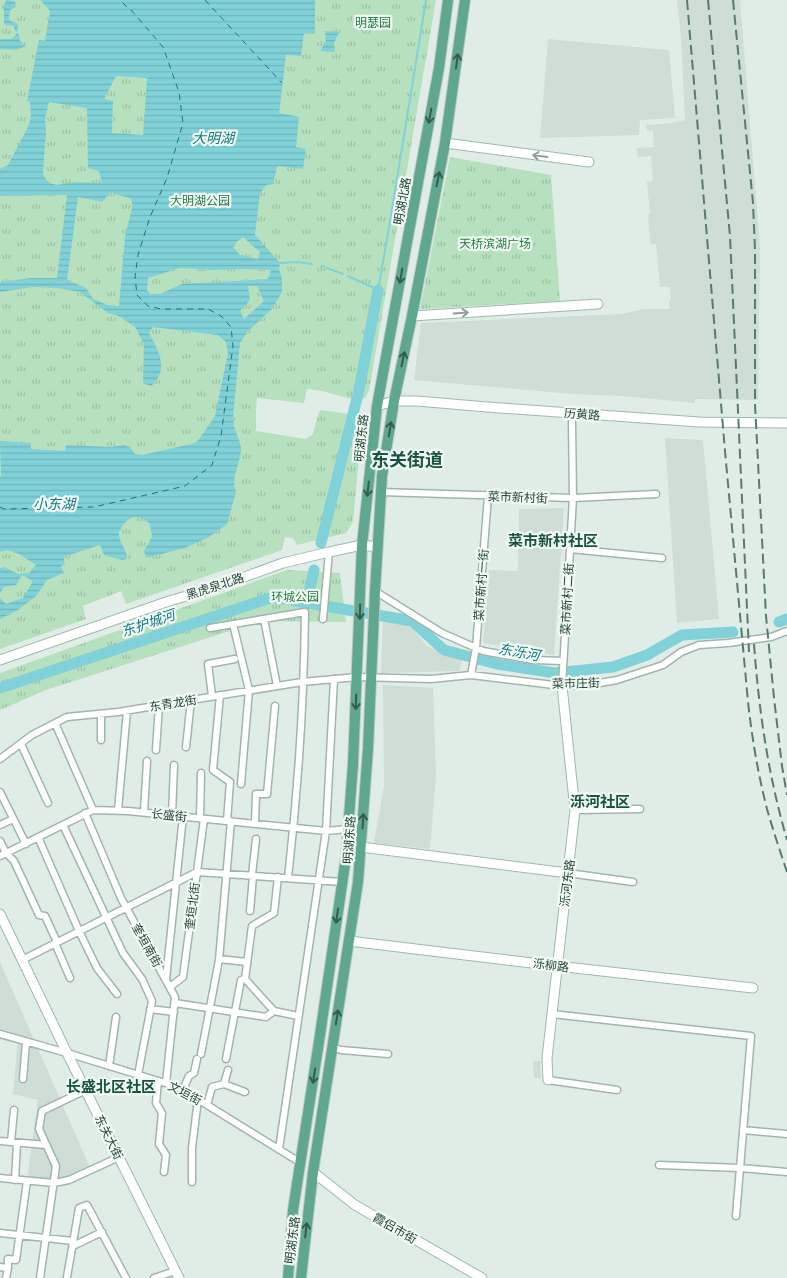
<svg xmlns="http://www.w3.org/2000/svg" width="787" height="1278" font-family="Poppins,'Noto Sans SC',sans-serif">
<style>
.built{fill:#ceddd5}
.park{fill:url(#park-tufts)}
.water{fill:url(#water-rules);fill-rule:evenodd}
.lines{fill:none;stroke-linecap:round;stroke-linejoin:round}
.stream{stroke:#81d2d8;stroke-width:2}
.river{stroke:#81d2d8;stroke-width:11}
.ferry{stroke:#127881;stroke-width:1;stroke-dasharray:6 5;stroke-linecap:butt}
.street-casing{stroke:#a2b5ad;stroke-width:9}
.secondary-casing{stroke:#9dbaad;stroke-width:11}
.primary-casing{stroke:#c0c9c6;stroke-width:12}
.street{stroke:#fff;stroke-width:6}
.secondary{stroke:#fff;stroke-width:9}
.primary{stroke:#5fa78f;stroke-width:10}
.rail{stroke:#597b6f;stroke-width:2;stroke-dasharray:10 5;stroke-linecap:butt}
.oneway{stroke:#325e4f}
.oneway2{stroke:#8f9f99}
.labels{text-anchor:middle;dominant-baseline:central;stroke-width:4.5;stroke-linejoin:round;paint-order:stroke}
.park-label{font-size:12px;fill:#247a3e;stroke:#f1f9f4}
.street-label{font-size:12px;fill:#1f3f33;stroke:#f1f9f4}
.water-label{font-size:14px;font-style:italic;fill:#127881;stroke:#f1f9f4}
.quarter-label{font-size:15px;font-weight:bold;fill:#185340;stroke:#f1f9f4}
.district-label{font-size:18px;font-weight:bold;fill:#185340;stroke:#f1f9f4}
</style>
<defs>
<pattern id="park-tufts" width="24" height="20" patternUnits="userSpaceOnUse" patternTransform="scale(1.25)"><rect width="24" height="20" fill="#b6e0be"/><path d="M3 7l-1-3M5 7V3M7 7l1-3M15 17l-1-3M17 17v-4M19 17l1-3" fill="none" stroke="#9cc1a4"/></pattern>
<pattern id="water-rules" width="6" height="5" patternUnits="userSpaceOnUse" patternTransform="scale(1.25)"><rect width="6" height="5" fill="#81d2d8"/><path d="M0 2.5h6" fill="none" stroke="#6fb5ba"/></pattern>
</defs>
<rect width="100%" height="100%" fill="#e0ede6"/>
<path class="built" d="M677 0H740L760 248 758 400 695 399V403L622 396 572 394 414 380 421 323 622 314 643 309H670L669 300 671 299 670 287H660L656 244 651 245 650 241 648 215 650 214 647 182 653 181 651 156 638 157 637 148 654 147 653 130 647 131 646 125 671 123 685 120 681 38Z
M548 39 669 50 675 118 640 120 639 135 540 138Z
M665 438 703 440 719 619 677 623Z
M564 508 554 655 483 643 489 570 518 571 519 509Z
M383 621 410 626 427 646 462 661 459 671 381 673Z
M383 685 433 688 436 775 430 849 374 843 384 786Z
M0 962 91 1170 69 1180 27 1181 38 1100 13 1094 18 1040 0 1034Z
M533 1061H540L541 1078H534Z"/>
<path class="park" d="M0 0H436L369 391 365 398 359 401 322 391 307 389 304 403 257 398 256 413V431L305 439 311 436 313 433 319 412 321 410 356 415 360 417 362 422 353 522 346 533 297 545 293 538 285 537 282 550 126 604 121 591 83 606 86 619 0 649Z
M450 157 551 175 560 301 420 309Z
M287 570 340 573 346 622 261 621 46 690 0 710V673Z"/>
<path class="water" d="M6 0 15 1 16 7 10 10 9 20 18 24V27L17 33 19 35 20 41 26 46 16 50 0 49V39H12L17 33 14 28V26L5 25 4 23V5Z
M41 0H315V34L304 33 301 56 286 55 279 113 299 117 296 147 306 149 303 169 277 166 273 184 266 185 260 193 255 235 280 263 279 269 282 279V292L272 309 247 332 240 343 233 417C234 421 233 426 235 429 237 436 240 441 241 448 241 463 230 478 236 492L227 524 209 537 185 548 146 558 144 551 152 537 150 524C141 515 132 514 123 525 122 527 120 530 119 532 118 542 128 550 126 559L122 560 104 555 100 545 63 557 65 564 61 566 64 573 47 580 36 596 18 610 0 619V598L6 604 23 598 33 581 22 575 16 585 4 587 0 593V568L4 567 18 574 29 573 36 565 19 554 7 550 0 552V476H1L0 441 31 443V449L65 451 66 445 111 447 124 445 130 447 135 454 142 455 195 443 200 438 215 416 228 353 226 342 218 335 153 327 149 333C158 350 170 370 151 386L143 383 144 344 135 327 119 316 108 313 80 292 57 288 33 287 0 292V282L31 278H57L67 195 0 196V169L8 165 29 125 31 116 30 102 27 101 39 40 45 41 50 12C48 6 43 6 41 0ZM116 76 147 78 143 135 112 133 113 101 104 99ZM49 102 87 108 88 168 99 171 102 183C93 183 85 182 77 182 63 183 49 191 43 173L46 131 45 119ZM111 192 121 196 130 198 132 201V208L125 237 119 306 108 305 93 299 86 288 67 280 78 197 102 202ZM243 237 260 252 258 259 240 255 233 247 234 244ZM180 268 214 270 247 269 271 270 268 279 182 284 160 294H150L147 290 148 278ZM248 286H257L264 301 244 319 240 311 250 300Z
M325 31 339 32 334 43 335 52 320 51 326 41Z"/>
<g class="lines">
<path class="stream" d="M280 263 298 262 312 264
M322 266H324
M327 268 343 274
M348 276 378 290 390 222 426 0"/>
<path class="river" d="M321 543 359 390 378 290
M307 602 314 570
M779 622 787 619
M0 688 273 597 412 621 444 650 497 664 555 673 613 667 647 655 682 635 733 632"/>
<path class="ferry" d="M205 0 282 83
M0 507 4 509 94 507 185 486 212 465 221 436 233 346 231 327 221 316 208 309H161L148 306 137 295 135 277 138 255 150 217 167 178 183 123 179 92 163 47 131 10 119 0"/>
<defs>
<path id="street" d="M381 492 573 498 656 494
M570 549 662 558
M375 591 442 633 483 651 533 660 563 661
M264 619 277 686
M323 619 329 552
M233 624 249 690 241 784
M210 628 305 612C304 701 298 790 288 878
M471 675 476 648 488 496
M562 686 573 498 572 422
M220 695 213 770 230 782 227 821
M212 696 208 664 235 659
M101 714V740
M55 723 93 810
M21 744 48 803
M186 747 191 700
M156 750 159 705
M0 759 32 735 67 717 118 712 302 682 357 677 431 679 471 675 562 686 594 684 617 680 663 665 681 652 699 645 728 643 771 637 787 631
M0 792 26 844
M118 810 127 711
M575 810 640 809
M144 812 147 761
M85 813 121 898 175 997 166 1083
M172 815 174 765
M200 818 201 773
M255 824 256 794H267L275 706
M0 825 13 819
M63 825 123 953 142 979 152 1001 138 1075
M38 837 79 931 97 968 117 994
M0 841 6 853 14 861 39 915 45 916 57 942
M0 856 93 810 128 811 326 831 348 829
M568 873 633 882
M252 875 256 839
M278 877 274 913 252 926 245 979 274 1011 298 1016
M250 911 253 876
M55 943 70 978
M219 959 247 962
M22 960 197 872 342 882
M166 979 183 816
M170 987 183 977 204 819
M175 1003 266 1017 274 1011
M150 1009 174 1012
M552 1014 751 1036 736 1216
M0 1034 67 1053 178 1087 301 1163
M332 1047 341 1050 388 1054
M201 1054 219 960 231 821
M226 1059 241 980 245 979
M109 1066 116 1017
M23 1079 26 1042
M548 1080 617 1090
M158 1081 156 1103 162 1113 159 1144 166 1155 164 1172
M224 1084 245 1092
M183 1090 189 1076 194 1073 197 1059
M207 1105 212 1087 224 1084 228 1070
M743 1130 787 1134
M0 1141 46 1145
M11 1142 14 1110
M279 1149 326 831 334 679
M659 1165 740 1168 787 1172
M0 1178 54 1183 69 1180 119 1157
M15 1180 17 1143
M192 1182V1148L198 1099
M0 1233 73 1241
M73 1246 102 1232
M0 1267 8 1268 6 1278
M8 1268V1259L16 1260 27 1181
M67 1277 79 1208 87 1205 126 1278
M40 1278 56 1166 39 1129 42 1111 86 1090
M154 1278 175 1271"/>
<path id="secondary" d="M445 143 589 162
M412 316 598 304
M377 406 394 401H417L487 407 699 422 787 423
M0 660 169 601 211 589 283 563 329 552 362 545 377 547
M361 847 568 873
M0 914 67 1053 179 1278
M349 941 557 966 753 988
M548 1080 547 1058 575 810 562 686
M313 1172 355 1205 482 1278"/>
<path id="primary" d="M288 1278 293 1210 320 1035 346 857 353 764 362 545 377 406 439 68 448 0
M301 1278 313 1172 358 882 368 749 375 591 382 476 394 401 412 316 445 143 465 0"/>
</defs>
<use href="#street" class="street-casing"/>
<use href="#secondary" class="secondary-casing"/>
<use href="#primary" class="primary-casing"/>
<use href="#street" class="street"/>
<use href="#secondary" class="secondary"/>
<use href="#primary" class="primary"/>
<path class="rail" d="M687 0 725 451 748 702C752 738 758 774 767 809 773 830 780 851 787 872
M708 0 730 236 749 652
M733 0 753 203 755 250V404L766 616 774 698 782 766 787 795
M754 644C759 712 768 774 787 840"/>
</g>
<defs><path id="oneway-shaft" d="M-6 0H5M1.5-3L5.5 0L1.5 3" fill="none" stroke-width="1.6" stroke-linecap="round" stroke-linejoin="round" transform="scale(1.25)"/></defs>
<g class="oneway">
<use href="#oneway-shaft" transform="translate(457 61) rotate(-82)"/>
<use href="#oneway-shaft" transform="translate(430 116) rotate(100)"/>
<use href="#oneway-shaft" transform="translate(438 179) rotate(-79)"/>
<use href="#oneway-shaft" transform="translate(401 276) rotate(100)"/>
<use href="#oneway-shaft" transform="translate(403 359) rotate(-78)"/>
<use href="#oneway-shaft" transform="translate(390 429) rotate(-81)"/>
<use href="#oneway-shaft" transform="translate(368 489) rotate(96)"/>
<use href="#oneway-shaft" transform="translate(360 612) rotate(91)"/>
<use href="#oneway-shaft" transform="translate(356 702) rotate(92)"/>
<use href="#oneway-shaft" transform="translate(363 821) rotate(-86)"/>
<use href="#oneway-shaft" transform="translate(337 916) rotate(98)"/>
<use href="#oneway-shaft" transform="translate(337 1017) rotate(-81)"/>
<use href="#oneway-shaft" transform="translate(314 1076) rotate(99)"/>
<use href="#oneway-shaft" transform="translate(306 1230) rotate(-83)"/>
</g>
<g class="oneway2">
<use href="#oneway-shaft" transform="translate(540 156) rotate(-172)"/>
<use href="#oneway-shaft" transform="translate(461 313) rotate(-4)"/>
</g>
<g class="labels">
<g class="park-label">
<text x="373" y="22">明瑟园</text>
<text x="200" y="200">大明湖公园</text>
<text x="495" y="243">天桥滨湖广场</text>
<text x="295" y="596">环城公园</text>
</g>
<g class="street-label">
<text transform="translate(402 201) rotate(-80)">明湖北路</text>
<text transform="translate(582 414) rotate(4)">历黄路</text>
<text transform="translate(361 438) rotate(-84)">明湖东路</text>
<text transform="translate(518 497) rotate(2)">菜市新村街</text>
<text transform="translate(481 585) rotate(-86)">菜市新村一街</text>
<text transform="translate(215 586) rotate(-18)">黑虎泉北路</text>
<text transform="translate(567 599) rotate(-87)">菜市新村二街</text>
<text transform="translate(576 683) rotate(-1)">菜市庄街</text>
<text transform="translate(173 703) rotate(-9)">东青龙街</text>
<text transform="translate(169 815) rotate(6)">长盛街</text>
<text transform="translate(349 840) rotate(-86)">明湖东路</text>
<text transform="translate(567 883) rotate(-83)">泺河东路</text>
<text transform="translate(192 906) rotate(-83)">奎垣北街</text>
<text transform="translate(147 945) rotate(61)">奎垣南街</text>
<text transform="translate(551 965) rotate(7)">泺柳路</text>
<text transform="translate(185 1093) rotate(27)">文垣街</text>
<text transform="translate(109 1137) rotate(64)">东关大街</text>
<text transform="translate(395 1228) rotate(30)">霞侣市街</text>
<text transform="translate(292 1240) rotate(-83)">明湖东路</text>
</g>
<g class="water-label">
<text x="213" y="138">大明湖</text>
<text x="54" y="504">小东湖</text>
<text transform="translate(148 623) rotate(-19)">东护城河</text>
<text transform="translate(519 652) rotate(10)">东泺河</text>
</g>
<g class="quarter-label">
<text x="553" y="540">菜市新村社区</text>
<text x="600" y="801">泺河社区</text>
<text x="111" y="1086">长盛北区社区</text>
</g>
<g class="district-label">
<text x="407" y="459">东关街道</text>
</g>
</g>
</svg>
